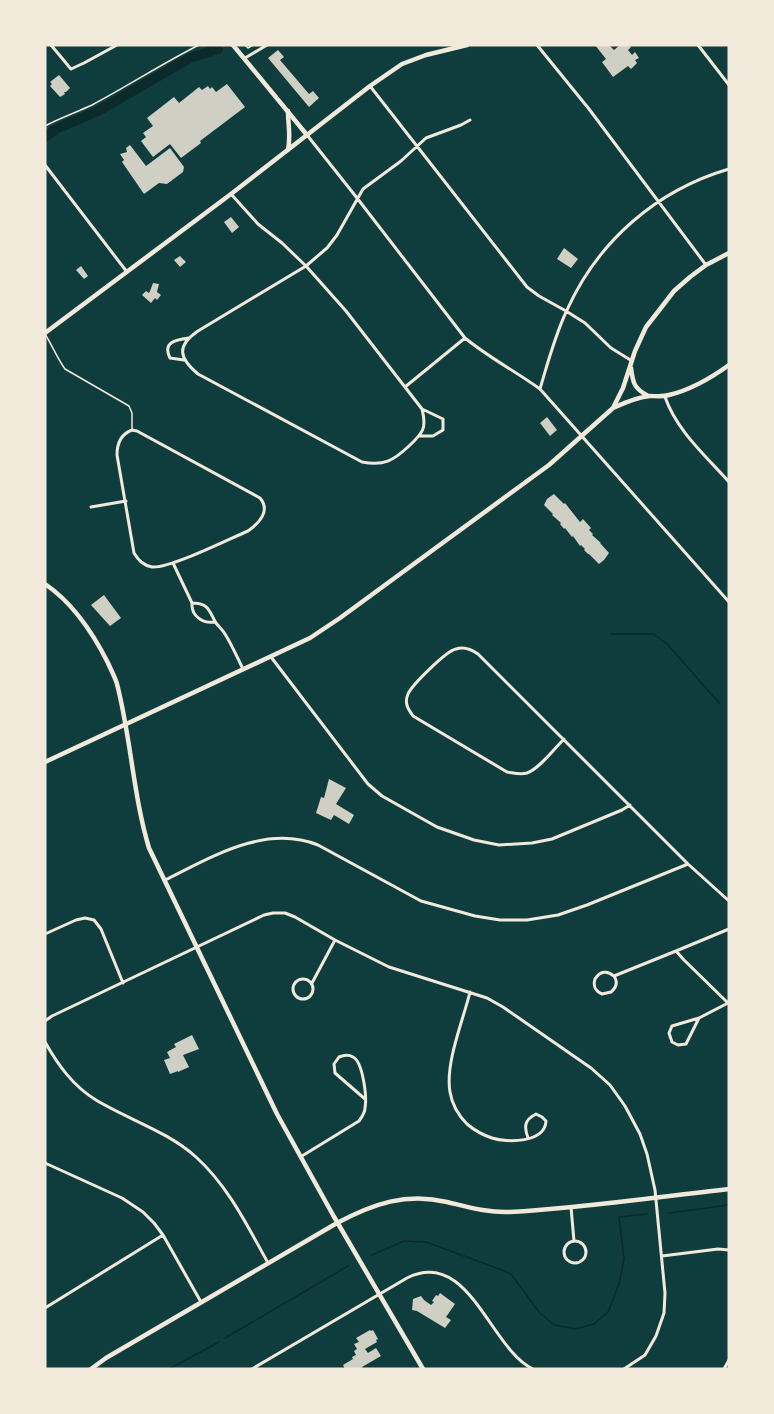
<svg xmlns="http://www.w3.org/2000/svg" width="774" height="1414" font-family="'IBM Plex Sans',sans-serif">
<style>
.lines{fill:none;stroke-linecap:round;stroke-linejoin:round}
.stream{stroke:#0a2a2b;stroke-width:1.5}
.river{stroke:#0a2a2b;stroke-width:10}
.building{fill:#cfcfc3}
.path{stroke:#f1e9da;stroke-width:1.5}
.service{stroke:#f1e9da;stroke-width:1.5}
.minor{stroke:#f1e9da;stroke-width:3}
.tertiary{stroke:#f1e9da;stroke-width:4.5}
.secondary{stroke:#f1e9da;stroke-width:4.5}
</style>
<rect width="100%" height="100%" fill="#0f3d3e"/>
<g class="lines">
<path class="stream" d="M610 634H654L668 645 720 704
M669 1213 729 1205
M372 1255 404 1241 426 1242 502 1270 511 1274 539 1312 554 1325 576 1329 594 1324 608 1312 619 1284 624 1259 619 1217 647 1214
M225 1338 348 1266
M169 1369 219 1342"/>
<path class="river" d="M45 137 56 129 98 111 190 58 218 49"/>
</g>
<path class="building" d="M595 45H609L614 50 620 45H629L631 47 628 50 632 55 635 52 639 58 635 60 637 63 631 69 628 66 613 77 602 62 606 59Z
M278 50 284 57 280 60 309 94 313 91 319 98 309 107 268 58Z
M59 75 70 88 66 92H64L65 94 60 97 50 86 52 84 50 82Z
M227 84 245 107 200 141 201 143 181 158 170 144 153 157 141 141 146 137 143 133 153 126 147 118 174 97 179 103 199 87 202 90 208 86 210 89 212 87 216 92Z
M130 145 146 166 170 148 184 167 183 172 167 184 159 183 144 194 122 162 124 160 120 154 127 152 126 148Z
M231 217 239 227 232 233 224 222Z
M564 248 578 259 571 268 557 259Z
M180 256 186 262 180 267 174 260Z
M81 266 88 276 84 279 76 270Z
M153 283 159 284 157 292 161 295 157 300 155 298 151 303 142 295 146 291 149 293 150 291Z
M547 417 557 430 550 436 540 423Z
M554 494 564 504 565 503 580 522 583 519 591 528 589 530 593 534 592 535 601 543H600L609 553 604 560 599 564 589 554H588L584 550 585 549 581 545 580 546 573 536 572 537 565 528 564 529 560 524 561 523 552 515 553 514 544 505 547 499Z
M104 595 121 618 110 626 91 605Z
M329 779 346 788 336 804 354 815 349 824 334 815 331 820 316 813 321 797 324 798Z
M192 1035 199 1049 183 1055 189 1067 178 1072V1071L170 1074 164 1060 170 1058 167 1052 176 1047 174 1044Z
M440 1293 455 1304 446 1317 451 1320 445 1328 417 1311 412 1310 413 1299 421 1296 424 1300 431 1305 434 1302 432 1301 436 1295 438 1296Z
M370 1330 371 1331 373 1330 378 1339 376 1340 377 1342 365 1349 368 1353 376 1348 381 1356 362 1367 363 1369H345L343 1365 353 1359 352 1357 356 1355 354 1351 357 1349 354 1344 359 1342 356 1338Z"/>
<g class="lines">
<path class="path" d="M245 45 248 48 253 45
M45 126C60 118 77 112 92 105 128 86 163 63 199 45"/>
<path class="service" d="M45 334C52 345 57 358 65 369L129 406 132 413V429"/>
<path class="minor" d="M51 45 71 69 84 63 117 45
M537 45 589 109 706 265
M698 45 729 85
M245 58 267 45
M370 86 527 287 539 296 566 311 585 323 611 348 632 361
M307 135 357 198 465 338C488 357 515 371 540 389L729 602
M45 165 127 272
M231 194 258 224 282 243 306 266 346 311 422 409C427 428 423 433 409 446 393 461 384 466 362 462L198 374C179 358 176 346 198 331L306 266 327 248 337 235 363 189 401 161 426 138 461 125 470 120
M184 360 170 358C162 342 176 340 189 338
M405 387 465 338
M540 389C548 362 555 335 567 310 598 241 657 190 729 169
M665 397C677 431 705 455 729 482
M132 430 137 431 260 498C271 511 259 523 248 531 229 539 169 569 152 567 143 565 139 561 134 553L117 455C117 444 121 434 132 430Z
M420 436H433L443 430V419L422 409
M91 507 126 501
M173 563 192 603C191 616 203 624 215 622
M192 603C209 603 209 611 216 623 219 627 223 630 225 634 232 645 237 657 243 669
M271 657 368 784 382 796 437 827 474 840 499 845 532 843 552 839 622 810 630 805
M564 739C555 748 539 769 527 773 520 775 514 773 507 772L413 716C408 709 404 703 408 694 412 685 446 651 456 649 464 646 471 649 478 654L688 864 729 901
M165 880C212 857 265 824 318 845L421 901 475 916 500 920H527L558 915 587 905 688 864
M45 934 76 920 85 918 94 920 101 929 123 983
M676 951 684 960 728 1003
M614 976C618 982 617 987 611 992L602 994C595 991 593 985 595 979 600 971 607 970 614 976L676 951 729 929
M293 989a10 10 0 1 1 20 0a10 10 0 1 1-20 0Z
M312 983 335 940
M470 992C463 1021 445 1063 450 1092 452 1104 459 1116 467 1124 474 1130 483 1135 492 1138 507 1143 545 1143 546 1121L542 1117 536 1114C524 1120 524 1127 528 1138
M699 1018 686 1044 678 1045 672 1042 669 1033 672 1026 699 1018 728 1003
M45 1021 52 1016 264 915 273 913H285L295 917 335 940 389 967 487 998 503 1007 591 1068 610 1085 625 1106 640 1134 647 1154 655 1190 665 1293 664 1313 656 1336 645 1355 624 1369
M45 1042C58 1065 73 1086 96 1100 129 1120 167 1131 196 1157 228 1186 247 1225 268 1263
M302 1156 359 1121C362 1117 365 1113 365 1108 367 1097 363 1062 353 1057 348 1054 344 1055 339 1057L334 1064 335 1073 365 1099
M45 1163 122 1198 143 1212 154 1223 163 1235 201 1302
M571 1207 574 1241
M564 1252a11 11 0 1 1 22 0a11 11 0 1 1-22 0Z
M662 1256 718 1249 729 1250
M45 1308 163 1235
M252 1369 407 1278C469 1247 490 1349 533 1369
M724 1369 729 1360"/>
<path class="tertiary" d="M233 45 307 135
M631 368C633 384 634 388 648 396
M613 408C624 403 637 397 650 396 656 396 662 397 669 395 690 390 711 378 729 365
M45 762 310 638 340 618 549 465 613 408 623 388 635 351 646 327 657 313 674 291 690 277 706 265 729 253
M91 1369 106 1358 337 1223C373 1204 406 1192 447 1202 468 1207 488 1213 510 1212 583 1208 656 1197 729 1189"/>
<path class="secondary" d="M288 111C288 125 291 136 288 150
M45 333 231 194 370 86 402 64 426 55 467 45
M45 584C73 603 93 633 108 663 111 670 115 677 117 684 131 738 133 795 149 848L277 1114 333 1215 423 1369"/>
</g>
<rect width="774" height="1414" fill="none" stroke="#f1e9da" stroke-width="93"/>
</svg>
